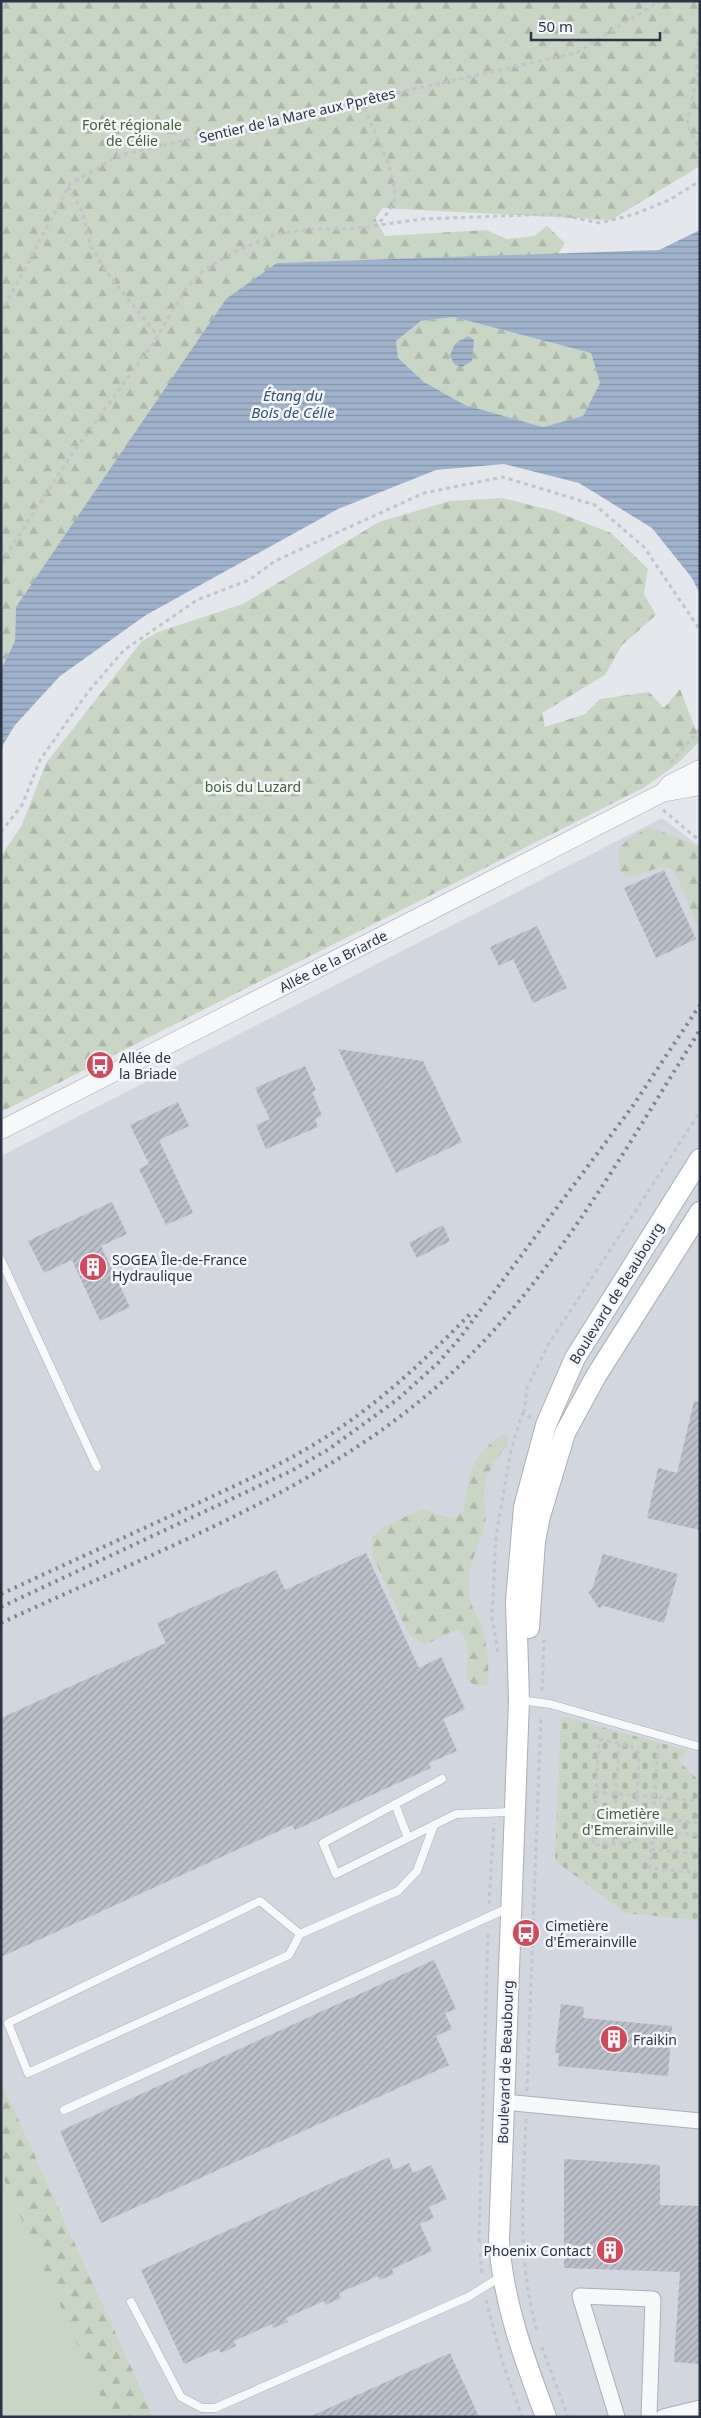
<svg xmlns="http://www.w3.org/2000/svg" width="701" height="2418" font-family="'Noto Sans',sans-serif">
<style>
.built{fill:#d2d6de}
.grass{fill:#c9d6c5}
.forest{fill:url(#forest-firs)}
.cemetery{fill:url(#cemetery-stones)}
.water{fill:url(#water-rules);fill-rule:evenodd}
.building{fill:url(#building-hatch)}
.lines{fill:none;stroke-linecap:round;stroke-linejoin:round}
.service-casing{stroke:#a9aeb7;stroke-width:9}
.minor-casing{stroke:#a9aeb7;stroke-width:17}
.tertiary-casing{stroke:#a9aeb7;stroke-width:19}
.secondary-casing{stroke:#a9aeb7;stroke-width:22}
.path{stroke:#c2c5cb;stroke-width:3;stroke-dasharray:4 4;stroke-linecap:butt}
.service{stroke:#f7f8fa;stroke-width:8}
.minor{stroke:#f7f8fa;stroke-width:15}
.tertiary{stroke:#f7f8fa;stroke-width:18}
.secondary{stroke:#fff;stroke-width:20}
.rail{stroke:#7d8696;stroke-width:4;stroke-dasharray:2.5 5;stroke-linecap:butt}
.labels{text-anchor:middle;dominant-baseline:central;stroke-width:5;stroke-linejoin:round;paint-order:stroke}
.street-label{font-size:14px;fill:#2b3445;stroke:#f4f6f9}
.park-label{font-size:14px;fill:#3f6138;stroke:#f4f6f9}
.poi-label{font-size:14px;fill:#2b3445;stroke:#f4f6f9;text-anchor:start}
.water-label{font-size:15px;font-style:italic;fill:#34527a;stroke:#f4f6f9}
</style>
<defs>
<pattern id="forest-firs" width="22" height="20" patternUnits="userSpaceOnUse" patternTransform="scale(1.25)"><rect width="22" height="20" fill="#c9d6c5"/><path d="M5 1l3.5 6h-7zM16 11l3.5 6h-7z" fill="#adb8ab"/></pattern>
<pattern id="cemetery-stones" width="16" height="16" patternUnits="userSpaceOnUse" patternTransform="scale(1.25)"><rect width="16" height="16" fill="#c9d6c5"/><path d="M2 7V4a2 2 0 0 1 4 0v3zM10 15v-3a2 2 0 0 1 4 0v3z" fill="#adb8ab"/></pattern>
<pattern id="water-rules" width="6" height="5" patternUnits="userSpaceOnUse" patternTransform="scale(1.25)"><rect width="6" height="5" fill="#9fb4cc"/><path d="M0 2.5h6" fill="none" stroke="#8293a7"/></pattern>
<pattern id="building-hatch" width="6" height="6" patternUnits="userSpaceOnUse" patternTransform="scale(1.25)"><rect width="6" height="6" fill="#bbc0ca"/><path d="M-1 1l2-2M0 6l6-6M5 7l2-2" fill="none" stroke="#989da6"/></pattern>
</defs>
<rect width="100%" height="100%" fill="#e4e7ec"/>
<path class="built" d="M662 818 700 847V2417H154L1 2081V1156Z"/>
<path class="grass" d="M1 2173 111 2417H1Z"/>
<path class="forest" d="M1 1H700V166L611 220 383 208 375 218 385 236 486 230 507 239 534 236 547 226 565 243 558 254 277 263 16 607 15 641 1 669Z
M453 317 591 353 600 383 583 416 543 427 465 405 424 382 398 358 396 341 421 321Z
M502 498 554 511 611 533 648 569 644 594 656 615 622 645 605 675 542 713 545 727 585 714 600 699 649 692 664 708 680 689 700 741 678 763 645 787 1 1112V856L22 825 46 763 142 641 158 632 243 604 379 522 450 501Z
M650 827 700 847V932L679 881 671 868 660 867 628 878 620 871 618 850 628 839Z
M505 1434 509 1438 508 1445C494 1460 482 1478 484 1499 484 1505 487 1512 486 1518 481 1545 467 1562 469 1592 470 1606 476 1613 481 1624 486 1634 490 1674 488 1685L475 1686 466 1679C466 1663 471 1641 459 1630L450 1632 425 1645 409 1635 373 1556 372 1538 384 1527 422 1509 454 1519 464 1511C468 1475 471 1453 505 1434Z
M1 2081 154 2417H110L1 2173Z"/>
<path class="cemetery" d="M561 1716 686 1750 684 1755 679 1761 700 1782V1921L626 1913 555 1861Z"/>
<path class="water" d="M700 230V594L692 578 652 528 579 483 504 464 436 470 338 509 146 615 60 676 15 725 1 748V669L15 641 16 607 226 299 277 263 659 250ZM453 317 591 353 600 383 583 416 543 427 465 405 424 382 398 358 396 341 421 321Z
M468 336 474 340 472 361 462 367 454 364 450 355 455 344Z"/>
<path class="building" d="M664 870 696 939 656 958 624 888Z
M537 926 567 988 533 1003 513 959 499 966 490 947Z
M338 1049 423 1061 462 1142 396 1173Z
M305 1066 316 1090 312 1092 322 1115 315 1119 318 1127 266 1149 256 1125 270 1119 255 1088Z
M178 1102 189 1126 159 1140 193 1213 166 1225 139 1169 149 1164 130 1125Z
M112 1202 127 1234 101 1246 130 1307 100 1321 72 1260 44 1273 28 1241Z
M443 1225 450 1241 417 1258 409 1243Z
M694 1401 700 1402V1530L647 1518 658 1468 677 1473Z
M366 1553 419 1668 441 1657 465 1709 443 1719 457 1751 429 1763 431 1768 295 1830 292 1825 1 1957V1718L166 1643 157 1623 276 1570 285 1590Z
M603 1554 678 1574 664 1623 604 1606 599 1608 588 1592 592 1589Z
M434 1960 456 2009 445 2013 452 2029 436 2036 449 2065 101 2223 60 2131Z
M561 2004 584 2007 583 2018 672 2026 668 2076 558 2066 559 2053H555Z
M389 2157 394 2170 409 2163 413 2173 431 2165 442 2189 447 2199 429 2207 434 2218 420 2224 432 2251 392 2269 394 2274 380 2280 378 2276 339 2293 341 2298 325 2305 324 2301 286 2318 288 2322 273 2328 272 2324 234 2341 236 2346 221 2353 219 2349 184 2364 141 2270Z
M564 2159 660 2165V2205L700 2206V2364L674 2362 680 2272 564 2268Z
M450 2353 479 2417H309Z"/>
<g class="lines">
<defs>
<path id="service" d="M1 1260 97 1467
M519 1700 550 1704 697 1746
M442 1779 323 1843 336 1874 456 1814 513 1812
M395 1804 408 1838
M300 1934 260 1901 8 2023 28 2073 289 1955 300 1934 398 1891 417 1871 434 1825
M64 2110 508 1908
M131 2302 181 2397 202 2408H215L468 2297 502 2276"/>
<path id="minor" d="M504 2102 700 2121
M617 2417 580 2296 653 2299 649 2417
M663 2417 700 2408"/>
<path id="tertiary" d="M667 792 700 786
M1 1130 664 792 670 784 700 769"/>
<path id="secondary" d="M529 1628 535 1541 540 1516 565 1433 596 1376 700 1212
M546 2417C524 2358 503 2303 499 2240L519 1700 516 1601 524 1507 546 1425 575 1358 700 1159"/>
</defs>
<use href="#service" class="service-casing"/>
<use href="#minor" class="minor-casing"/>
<use href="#tertiary" class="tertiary-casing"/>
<use href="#secondary" class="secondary-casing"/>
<path class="path" d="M700 33 696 52 697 76 687 124 700 151
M360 101C370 121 400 180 394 200 391 211 383 218 376 226
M68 187 83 213 91 247 108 274 158 336
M1 313 70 184 120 155 576 53 660 1
M1 563 70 457 154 342 187 287 203 271 234 252 276 234 313 229H351L422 219 555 214 600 223 635 214 669 200 700 181
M671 763 700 729
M663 810 700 841
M1 832 22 805 40 760 88 692 124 650 197 600 249 580 275 561 424 493 503 477 595 505 644 547 700 630
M531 1418 524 1412 527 1388 548 1345 700 1112
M498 1652 492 1617 496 1536 510 1455 521 1416 524 1412
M542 1691 544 1640
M599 1739 631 1746 639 1753 635 1842 593 1845Z
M658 1745 650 1868 700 1873
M595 1792 700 1801
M654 1818 700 1823
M653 1831 700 1835
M613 1843 619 1744
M651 1849 700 1854
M489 1904 494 1823
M527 2091 541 1715
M526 2119C523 2191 517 2261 537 2331
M479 2242 488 1931
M480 2253 482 2276
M486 2300 502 2361 522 2417
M542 2347 568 2417"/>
<use href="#service" class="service"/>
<use href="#minor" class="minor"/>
<use href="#tertiary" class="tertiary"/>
<use href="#secondary" class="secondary"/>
<path class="rail" d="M1 1594C60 1567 118 1540 177 1513 227 1489 279 1467 326 1437 380 1403 427 1358 472 1312
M1 1607 291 1471 329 1449 398 1399 438 1363 459 1339 632 1107 700 1005
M1 1623C155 1551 329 1489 454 1371 556 1275 626 1147 700 1030"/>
</g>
<defs>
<symbol id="bus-disc" viewBox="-11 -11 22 22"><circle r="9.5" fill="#d1495b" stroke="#f4f6f9"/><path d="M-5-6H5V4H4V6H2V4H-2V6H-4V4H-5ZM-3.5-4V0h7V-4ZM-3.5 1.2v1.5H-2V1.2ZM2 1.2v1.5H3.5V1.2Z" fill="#fff"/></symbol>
<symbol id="building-disc" viewBox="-11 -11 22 22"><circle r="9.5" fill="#d1495b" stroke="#f4f6f9"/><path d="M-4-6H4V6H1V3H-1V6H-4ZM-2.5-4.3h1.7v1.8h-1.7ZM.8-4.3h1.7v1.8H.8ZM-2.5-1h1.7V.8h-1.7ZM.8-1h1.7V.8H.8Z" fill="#fff"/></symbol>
</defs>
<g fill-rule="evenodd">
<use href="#bus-disc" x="84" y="1049" width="32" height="32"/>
<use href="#building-disc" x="77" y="1251" width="32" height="32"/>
<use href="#bus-disc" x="510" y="1917" width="32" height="32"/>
<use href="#building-disc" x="598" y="2023" width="32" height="32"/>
<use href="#building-disc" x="594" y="2234" width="32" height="32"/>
</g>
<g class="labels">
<g class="street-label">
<text transform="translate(297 115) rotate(-13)">Sentier de la Mare aux Pprêtes</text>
<text transform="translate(333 961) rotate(-27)">Allée de la Briarde</text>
<text transform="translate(616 1293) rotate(-58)">Boulevard de Beaubourg</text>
<text transform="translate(505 2062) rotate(-88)">Boulevard de Beaubourg</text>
</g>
<g class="park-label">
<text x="132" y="124">Forêt régionale<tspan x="132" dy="16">de Célie</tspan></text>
<text x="253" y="786">bois du Luzard</text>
<text x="628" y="1813">Cimetière<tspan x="628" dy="16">d'Emerainville</tspan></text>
</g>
<g class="poi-label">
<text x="119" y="1057">Allée de<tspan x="119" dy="16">la Briade</tspan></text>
<text x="112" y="1259">SOGEA Île-de-France<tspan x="112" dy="16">Hydraulique</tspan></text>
<text x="545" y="1925">Cimetière<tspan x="545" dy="16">d'Émerainville</tspan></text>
<text x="633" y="2039">Fraikin</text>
<text x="591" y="2250" text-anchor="end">Phoenix Contact</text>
</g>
<g class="water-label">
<text x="293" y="395">Étang du<tspan x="293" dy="17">Bois de Célie</tspan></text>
</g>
</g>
<rect width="701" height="2418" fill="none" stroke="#2b3445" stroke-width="5"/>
<path d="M531 32v8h129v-8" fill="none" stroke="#2b3445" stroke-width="2.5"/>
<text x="538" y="32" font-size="15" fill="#2b3445" stroke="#f4f6f9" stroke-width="4" paint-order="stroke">50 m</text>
</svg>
